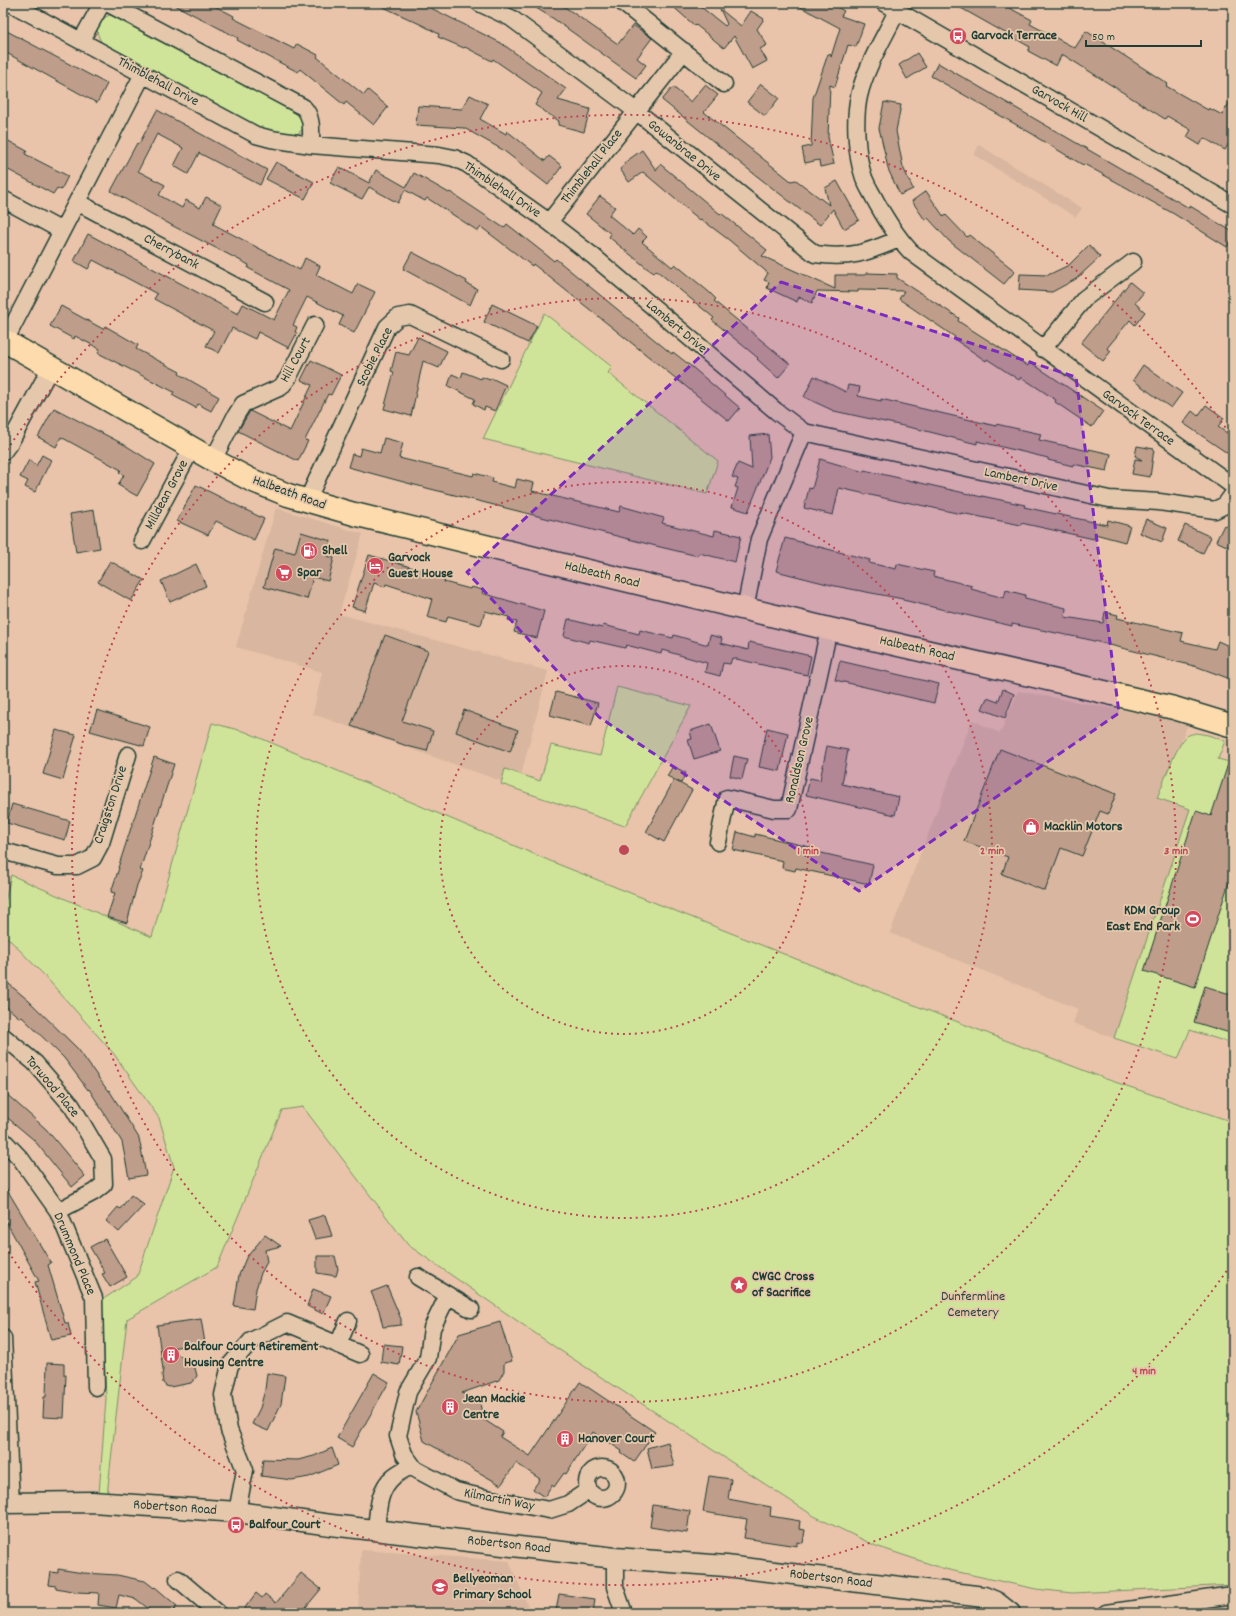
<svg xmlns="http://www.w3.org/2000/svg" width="1236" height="1616" font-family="Dekko,sans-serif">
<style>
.built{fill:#d8b69f}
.green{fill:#d0e499;stroke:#789066}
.building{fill:#bf9d8b;stroke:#1f3d34}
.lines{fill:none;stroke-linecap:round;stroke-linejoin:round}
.minor-casing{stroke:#1f3d34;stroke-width:19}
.tertiary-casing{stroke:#1f3d34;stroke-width:23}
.primary-casing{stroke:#1f3d34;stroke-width:25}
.minor{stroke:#e5c8ac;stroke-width:16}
.tertiary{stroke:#e5c8ac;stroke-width:20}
.primary{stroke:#fedbac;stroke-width:22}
.marked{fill:#7b2cbf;fill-opacity:0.2;stroke:#7b2cbf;stroke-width:3;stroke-dasharray:8 5;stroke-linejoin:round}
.ring{fill:none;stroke:#bf4857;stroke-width:2;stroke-dasharray:2 4}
.labels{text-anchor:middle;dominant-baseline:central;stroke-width:3.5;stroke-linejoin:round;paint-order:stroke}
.poi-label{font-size:14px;font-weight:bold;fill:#1f3d34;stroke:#e5c8ac;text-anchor:start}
.street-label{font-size:14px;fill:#1f3d34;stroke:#e5c8ac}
.park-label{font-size:14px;fill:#284539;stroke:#e5c8ac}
.centre{fill:#bf4857;stroke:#e5c8ac;stroke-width:2}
.ring-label{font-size:12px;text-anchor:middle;font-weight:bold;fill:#bf4857;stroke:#e5c8ac;stroke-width:3.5;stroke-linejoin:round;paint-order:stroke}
</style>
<rect width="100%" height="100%" fill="#e9c4aa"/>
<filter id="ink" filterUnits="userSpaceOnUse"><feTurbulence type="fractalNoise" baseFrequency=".025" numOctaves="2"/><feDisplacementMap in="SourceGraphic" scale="8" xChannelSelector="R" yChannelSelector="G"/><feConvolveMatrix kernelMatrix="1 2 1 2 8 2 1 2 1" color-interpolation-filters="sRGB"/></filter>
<g filter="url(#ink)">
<path class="built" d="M979 145 1082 208 1076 217 974 155Z
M276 508 363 534 339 614 548 671 518 787 313 714 322 672 236 647Z
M1018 691 1165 718 1187 726 1176 755 1190 809 1114 1038 1073 1023 1078 1009 890 933 972 720 1000 733Z
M361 1550 509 1561 531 1613H358Z"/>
<path class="green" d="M110 15H118L303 115 304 128 297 134 291 135 256 127 103 44C94 32 95 21 110 15Z
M544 313 612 367 608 373 718 461 707 494 483 439Z
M617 687 691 706 625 826 501 784 505 769 540 781 551 745 600 756Z
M212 723 246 732 555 863 849 980 1106 1079 1233 1122V1585L1072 1593 1036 1589 945 1569 876 1546 814 1516 555 1347 408 1245 303 1107 282 1110 217 1267 127 1319 107 1495 99 1494 106 1399 102 1300 137 1277 174 1167 159 1118 114 1054 44 975 3 933V912L11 875 152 937Z
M1196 733 1208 735 1225 741 1218 759 1233 763V1044L1190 1030 1178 1059 1114 1038 1190 809 1157 798C1163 784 1176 745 1187 736 1190 734 1193 734 1196 733Z"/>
<path class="building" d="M171 3H209L234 16 233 18 294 49 297 44 318 55 317 57 364 95 368 90 388 107 374 125 346 102 344 105 300 69 298 72 271 58 237 40 238 38Z
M375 3H421L501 43 566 89 558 100 590 109 584 132 558 125 559 121 535 105 542 93 493 59 492 61 465 47 464 48 438 37 439 34 422 25Z
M528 3H559L618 44 633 25 652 38 637 58 646 65 636 78 554 19Z
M669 3H696L725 26 727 24 720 9 741 26 751 11 764 19 757 29 767 45 760 49 767 61 752 69 734 36 724 48 696 25 695 26Z
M793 3H830L844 11 841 16 864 24 856 47 848 45 835 87 830 85 828 137 834 164 820 167 819 160 805 163 802 148 811 146 813 98 828 54 831 55V57L840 28Z
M952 3H1000L1032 20 1030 24 1075 48 1086 31 1168 84 1166 86 1208 110 1209 108 1222 115 1233 96V136L1225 150 1204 138 1200 145 1187 137 1191 130 1167 116 1165 119 1062 54 1056 66 1028 51 1030 47Z
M3 29 107 84 97 103 3 51Z
M917 53 926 67 907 79 899 65Z
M938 63 1189 208 1190 206 1233 232V236L1227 247 1174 214 1084 164 1083 165 1036 137V136L931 76Z
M761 84 779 98 765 116 747 102Z
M705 85 718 95 704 112 791 181 796 180 829 205 825 188 837 181 859 220 844 229 833 209 820 225 744 166 662 100 673 87 691 102Z
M470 95 488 104 480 119 506 134 507 131 545 161 549 156 562 166 548 185 503 150 464 128 416 125 418 106 462 109Z
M884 102 901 105 896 131 903 167 913 189 900 195 888 169 885 154 886 153 885 154 879 128Z
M157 110 267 170 260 185 199 153 188 174 174 166 183 148 157 134 138 171 165 185 159 195 182 208 186 200 200 208 206 197 222 205 213 224 300 270 305 258 320 266 316 275 353 294 358 284 375 292 354 333 339 325 343 316 307 297 293 325 297 327 295 332 297 333 289 348 258 332 255 339 232 328 219 353 206 346 214 331 154 299 157 294 93 260 88 269 74 261 88 234 238 314 243 304 274 320 289 290 248 268 249 265 173 226 111 191 137 143 139 144Z
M3 138 27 151 25 154 68 176 61 190 57 188 53 194 3 167Z
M642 150 656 170 660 164 720 214 721 213 767 250 762 256 835 289V275H866V273L897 274V278L959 318 958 321 1028 366 1030 362 1103 411 1092 427 1055 402 1056 400 1021 377 1019 380 987 359 986 361 954 339 955 337 899 299 904 291 858 290V292L817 291 812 303 799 297 797 302 767 288 769 282 764 280 768 273 729 240 701 219 700 220 643 172 629 182 620 169 625 165 624 163Z
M276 162 314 182 305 199 266 179Z
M339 167 369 183 376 170 406 187 414 173 449 193 450 192 504 228 507 224 554 261 556 259 672 354 673 352 692 367 740 408 729 421 533 264 532 266 481 227 478 231 427 198 425 201 405 190 398 203 369 187 362 199 330 183Z
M926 191 944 217 946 215 967 237 969 235 1015 271 1004 284 949 241 928 218 925 220 912 201Z
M600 196 615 207 609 215 633 235 638 229 647 237 642 242 672 267 675 264 709 292 716 299 714 301 790 364 778 378 757 359 758 358 712 320 714 318 656 270 654 273 648 269 609 237 611 234 586 214Z
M1089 245 1100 257 1076 279 1052 292 1019 290 1020 274 1048 275 1069 265Z
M412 252 467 281 466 283 477 289 470 305 403 269Z
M1130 282 1143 293 1135 303 1145 312 1135 325 1130 320 1107 348 1111 351 1103 361 1081 343Z
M492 304 537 326 528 343 484 322Z
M61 306 103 329 105 326 138 345 136 349 180 372 179 374 219 397 211 411 198 404 196 408 172 395 174 392 98 353 100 349 75 336 74 339 50 326Z
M418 337 447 351 439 368 423 361 411 416 384 409 394 372 391 371 396 352 409 355Z
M311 360 341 375 331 395 328 394 305 440 308 441 298 461 238 431 250 411 290 431 312 385 301 380Z
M1143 365 1182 393 1171 408 1133 380Z
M463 372 481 379 482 377 490 380 491 378 506 385 495 411 485 407 484 410 473 404 475 399 448 386 452 374 461 378Z
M814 376 846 392 848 385 860 387 858 396 881 401V399L996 426V424L1041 434 1039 440 1089 451V449L1111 454 1107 471 1073 464V466L1048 460V458L977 441V444L922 430 834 411 804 397Z
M1206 405 1224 418 1218 427 1233 437V457L1183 423 1192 411 1198 416Z
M54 408 125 445 155 464 137 496 118 485 124 475 119 472 121 470 61 437 56 447 38 437Z
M768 434 770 457 748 512 732 507 738 488 735 487 738 479 732 477 738 463 752 469 750 436Z
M384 438 403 443 399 458 473 476 474 473 493 478 492 482 515 488 517 479 534 483 532 491 619 512 621 506 664 518 662 523 714 536 715 530 741 536 735 562 699 553 698 556 656 546 411 484 348 467 352 454 359 456 361 448 380 453Z
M1137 446 1154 449 1150 477 1132 474 1135 459 1142 460 1135 456Z
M42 455 51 460 35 492 25 487 28 481 20 477 29 460 36 466Z
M820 459 864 472V470L982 497V496L1025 505 1024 507 1107 525 1108 520 1130 526 1125 542 1095 534 1094 539 1021 523V525L961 513V514L906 502V503L839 488 833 515 804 508 809 488 812 489Z
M196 485 264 519 254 540 216 521 208 535 177 521Z
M94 510 100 548 76 552 70 514Z
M1146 519 1167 528 1162 542 1140 533Z
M1185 525 1211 537 1203 553 1178 541Z
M1224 525 1233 529V549L1216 541Z
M301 532 331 541 327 556 334 558 328 581 313 577 307 599 264 587 275 548 295 553Z
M785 538 870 560 869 563 896 569 897 564 934 572 933 576 972 586 971 589 1004 598 1006 590 1025 595V598L1066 608 1065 617 1103 623 1105 612 1118 615 1117 618 1183 633 1181 641 1215 649 1218 641 1233 648V680L1198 667 1086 639 1012 624V626L903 600V599L835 586 776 571Z
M369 555 445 577 444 582 470 589 471 587 483 590 482 593 544 611 537 638 514 632 517 622 508 620 509 617 485 611 481 625 448 616 446 622 427 617 432 599 386 584 385 587 374 583 365 611 352 607Z
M110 561 144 580 131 601 98 582Z
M196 564 206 586 170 602 161 581Z
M568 619 602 628 603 625 639 634 640 630 673 638 674 635 708 645 710 635 722 638 721 643 748 650 749 642 811 656 807 675 732 658 730 664 723 663 720 676 705 672 707 663 662 650 661 654 626 645 625 648 590 640 589 643 564 636Z
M385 635 428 651 402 721 433 731 427 751 407 746 351 726Z
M840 661 939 684 934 703 835 680Z
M1003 689 1014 694 1005 718 982 709 987 698 998 702Z
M556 692 598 703 591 726 550 715Z
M97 710 150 727 144 746 90 731Z
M464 710 518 730 510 752 456 732Z
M711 724 720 751 694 759 688 740 692 739 690 731Z
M767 728 788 733 780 771 759 767Z
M56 730 76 735 63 780 43 774Z
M827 746 848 750 842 784 899 797 895 815 806 795 810 778 820 780Z
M1000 749 1116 794 1108 814 1100 811 1082 856 1061 848 1045 891 1002 874 1008 857 964 841Z
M734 756 747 759 742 779 730 776Z
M154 757 174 764 140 870 143 871 137 885 127 923 107 917 115 893 111 892 119 868H118Z
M1230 758H1233V870L1195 987 1144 971 1196 811 1211 816Z
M673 766 686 773 681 783 667 776Z
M674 780 692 790 664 842 646 832Z
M12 804 70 821 65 840 7 823Z
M737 832 755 837V834L788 842 814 848 813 851 873 865 869 884 796 868 795 871 782 868 783 861 733 850Z
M3 979 29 1001 78 1049 108 1091 109 1090 139 1138 146 1175 129 1178 122 1142 89 1089 88 1090 64 1058 21 1016 20 1018 3 1004Z
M1205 986 1233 995V1034L1194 1022Z
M3 1091 46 1129 85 1176 72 1187 34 1140 3 1114Z
M3 1183 51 1263 48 1265 65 1323H68L71 1336 51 1340 35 1282 39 1281 3 1216Z
M131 1195 144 1205 119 1232 106 1221 118 1207 120 1209Z
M325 1215 332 1236 315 1239 308 1220Z
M265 1235 281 1246 265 1250 267 1262 261 1273 256 1289 253 1309 234 1306 239 1275 246 1258Z
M105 1239 127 1277 110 1287 102 1274 105 1273 90 1247Z
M317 1256H335L338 1269 336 1276 317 1273Z
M387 1286 401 1319V1325L383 1327 379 1310 371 1292Z
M313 1289 331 1296 323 1314 307 1306Z
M201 1319 205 1343 170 1348 195 1368 197 1376 191 1383 170 1387 166 1386 163 1383 162 1375 163 1370 157 1325Z
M500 1322 512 1361 504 1363V1371L499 1380 462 1393 480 1403 483 1419 503 1432 500 1437 530 1456 580 1382 655 1432 634 1462 621 1453 622 1451 593 1432 566 1474 564 1473 554 1487 552 1485 544 1497 533 1489 540 1479 516 1463 501 1485 424 1441 416 1412 459 1334Z
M383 1344 402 1346 399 1365 381 1362Z
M47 1363 64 1364V1375H66L64 1418 43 1417 44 1397H46Z
M267 1373 285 1376 281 1404 268 1431 252 1424 260 1408 265 1390Z
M374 1373 389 1382 352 1447 337 1438Z
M668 1442 674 1466 652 1469 647 1448Z
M332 1448 338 1465 309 1477 292 1480 261 1476 263 1459 298 1460 314 1456Z
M709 1476 731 1479 728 1499 771 1507 770 1516 800 1521 799 1529 805 1530 803 1543 797 1542V1546L744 1538 747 1519 703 1512Z
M653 1505 690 1511 687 1533 650 1527Z
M58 1569 83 1573 117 1575 145 1581 154 1588 155 1587 177 1606 172 1613H154L136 1599 119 1595 116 1608 98 1605 99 1593 77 1592 56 1588V1586L49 1585 51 1572 58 1573Z
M301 1573 321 1589 301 1613H241L256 1593 262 1598 265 1594 276 1603Z
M559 1594 595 1599 593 1613H568L556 1611Z"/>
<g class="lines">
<defs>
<path id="minor" d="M10 3 256 135 271 139 311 145 439 155 454 158 467 164 549 222 593 256 776 411 804 432 1109 499 1159 502 1215 510 1225 505 1233 494
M107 3 303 107C313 117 311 131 311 145
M479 3 511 18 636 111 815 254C850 259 866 253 899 239
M623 3 724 84
M884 3 1233 205
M897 11C884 38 866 66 859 96 854 119 856 155 864 178 866 183 869 189 872 194 883 215 895 235 911 252L1233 486
M81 41 102 3
M3 199 62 231
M77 202 265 302
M549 222 684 51
M5 341 143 74
M1043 349 1085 298 1133 262
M3 452 11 441 51 367
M213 460 236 415 243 404 281 387 288 378 315 325
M307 501 387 327 398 317 410 315 501 359
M142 541 192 448
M745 609 759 539 804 432
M718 842 727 798 774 809H789L829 629
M3 851 58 866H77L93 858 101 843 128 755
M3 1036 35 1063 72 1106 103 1159 104 1184 94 1192 58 1211
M3 1140 21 1159 58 1211 94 1298 96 1387
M418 1277 471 1309
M448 1295 432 1328 428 1358 408 1392 398 1436 404 1454 415 1469 456 1491 481 1497 549 1510 568 1504 589 1490
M3 1338 11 1503
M338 1345 348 1321
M587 1483a15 15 0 1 1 30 0a15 15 0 1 1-30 0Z
M237 1512 245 1470 229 1430 223 1395 230 1365 251 1341 287 1323 360 1354
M376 1530C378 1511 378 1490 393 1477 399 1472 406 1469 412 1465
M615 1558V1587L624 1613
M178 1579 218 1613
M1106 1613 1233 1595"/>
<path id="tertiary" d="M3 1503 92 1502 237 1512 331 1525 615 1558 726 1566 984 1597 996 1602 1010 1613"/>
<path id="primary" d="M3 340 213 460 251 480 288 495 354 514 567 566 829 629 1174 708 1233 726"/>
</defs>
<use href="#minor" class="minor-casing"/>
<use href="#tertiary" class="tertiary-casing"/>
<use href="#primary" class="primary-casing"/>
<use href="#minor" class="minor"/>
<use href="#tertiary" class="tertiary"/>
<use href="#primary" class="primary"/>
</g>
</g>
<path class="marked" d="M781 282 1076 377 1119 713 859 891 599 717 467 572Z"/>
<g class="ring">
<circle cx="624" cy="850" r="184"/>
<circle cx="624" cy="850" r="368"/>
<circle cx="624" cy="850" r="552"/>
<path d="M1230 1266A735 735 0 0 1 4 1245M4 455A735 735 0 0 1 1230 434"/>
</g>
<defs>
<symbol id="bus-disc" viewBox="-11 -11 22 22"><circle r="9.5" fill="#d1495b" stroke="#e5c8ac"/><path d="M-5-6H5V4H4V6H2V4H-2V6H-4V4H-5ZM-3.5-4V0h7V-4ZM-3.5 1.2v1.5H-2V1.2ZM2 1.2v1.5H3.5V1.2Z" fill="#fff"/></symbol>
<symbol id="fuel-disc" viewBox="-11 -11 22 22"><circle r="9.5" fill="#d1495b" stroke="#e5c8ac"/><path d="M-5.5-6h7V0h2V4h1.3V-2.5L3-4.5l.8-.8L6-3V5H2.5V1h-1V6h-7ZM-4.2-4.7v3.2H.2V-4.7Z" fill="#fff"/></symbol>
<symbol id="hotel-disc" viewBox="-11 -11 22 22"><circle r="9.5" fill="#d1495b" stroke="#e5c8ac"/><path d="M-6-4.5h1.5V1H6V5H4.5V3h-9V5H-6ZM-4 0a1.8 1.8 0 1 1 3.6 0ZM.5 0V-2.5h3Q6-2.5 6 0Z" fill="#fff"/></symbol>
<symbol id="supermarket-disc" viewBox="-11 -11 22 22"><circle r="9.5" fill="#d1495b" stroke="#e5c8ac"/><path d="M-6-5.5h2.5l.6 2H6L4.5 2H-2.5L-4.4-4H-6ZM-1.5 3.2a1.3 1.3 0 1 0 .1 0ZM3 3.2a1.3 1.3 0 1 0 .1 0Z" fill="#fff"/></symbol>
<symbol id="shop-disc" viewBox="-11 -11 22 22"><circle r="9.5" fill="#d1495b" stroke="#e5c8ac"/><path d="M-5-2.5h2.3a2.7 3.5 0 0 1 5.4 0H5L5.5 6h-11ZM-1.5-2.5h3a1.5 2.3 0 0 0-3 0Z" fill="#fff"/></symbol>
<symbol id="stadium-disc" viewBox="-11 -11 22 22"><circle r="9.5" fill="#d1495b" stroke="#e5c8ac"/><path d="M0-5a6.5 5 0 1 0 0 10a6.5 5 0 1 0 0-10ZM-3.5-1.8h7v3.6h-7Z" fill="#fff"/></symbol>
<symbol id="sight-disc" viewBox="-11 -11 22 22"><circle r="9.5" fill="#d1495b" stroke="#e5c8ac"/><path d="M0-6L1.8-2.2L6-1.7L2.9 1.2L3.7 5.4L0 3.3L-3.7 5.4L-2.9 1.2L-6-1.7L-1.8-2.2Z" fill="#fff"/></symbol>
<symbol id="building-disc" viewBox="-11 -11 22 22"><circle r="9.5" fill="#d1495b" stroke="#e5c8ac"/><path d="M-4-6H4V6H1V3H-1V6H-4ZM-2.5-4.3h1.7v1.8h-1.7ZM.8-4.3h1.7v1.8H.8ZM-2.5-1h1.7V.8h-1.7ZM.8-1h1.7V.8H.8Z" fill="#fff"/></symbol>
<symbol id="school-disc" viewBox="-11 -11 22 22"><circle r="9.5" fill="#d1495b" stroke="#e5c8ac"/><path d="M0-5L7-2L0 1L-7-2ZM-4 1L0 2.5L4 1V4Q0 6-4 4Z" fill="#fff"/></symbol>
</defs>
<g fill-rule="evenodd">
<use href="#bus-disc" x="948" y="26" width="20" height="20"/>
<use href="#fuel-disc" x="299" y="541" width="20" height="20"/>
<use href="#hotel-disc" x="365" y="556" width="20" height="20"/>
<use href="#supermarket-disc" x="274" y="563" width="20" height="20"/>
<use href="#shop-disc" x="1021" y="817" width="20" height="20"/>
<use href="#stadium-disc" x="1183" y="909" width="20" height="20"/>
<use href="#sight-disc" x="729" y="1275" width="20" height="20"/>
<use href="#building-disc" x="161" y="1345" width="20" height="20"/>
<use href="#building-disc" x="440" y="1397" width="20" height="20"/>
<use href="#building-disc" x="555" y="1429" width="20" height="20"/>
<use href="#bus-disc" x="226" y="1515" width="20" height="20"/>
<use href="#school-disc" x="430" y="1577" width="20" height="20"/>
</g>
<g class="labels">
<g class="poi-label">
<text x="971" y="36">Garvock Terrace</text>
<text x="322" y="551">Shell</text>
<text x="388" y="558">Garvock<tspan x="388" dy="16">Guest House</tspan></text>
<text x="297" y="573">Spar</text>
<text x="1044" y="827">Macklin Motors</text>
<text x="1180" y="911" text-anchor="end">KDM Group<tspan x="1180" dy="16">East End Park</tspan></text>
<text x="752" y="1277">CWGC Cross<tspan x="752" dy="16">of Sacrifice</tspan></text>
<text x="184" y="1347">Balfour Court Retirement<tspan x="184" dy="16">Housing Centre</tspan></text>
<text x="463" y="1399">Jean Mackie<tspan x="463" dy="16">Centre</tspan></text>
<text x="578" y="1439">Hanover Court</text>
<text x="249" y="1525">Balfour Court</text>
<text x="453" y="1579">Bellyeoman<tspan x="453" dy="16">Primary School</tspan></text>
</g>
<g class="street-label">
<text transform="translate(158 82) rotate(28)">Thimblehall Drive</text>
<text transform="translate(1059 104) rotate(30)">Garvock Hill</text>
<text transform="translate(684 151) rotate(39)">Gowanbrae Drive</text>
<text transform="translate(592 167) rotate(-52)">Thimblehall Place</text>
<text transform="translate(502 190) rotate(34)">Thimblehall Drive</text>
<text transform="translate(171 252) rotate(28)">Cherrybank</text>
<text transform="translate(676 327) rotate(40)">Lambert Drive</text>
<text transform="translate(375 357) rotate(-63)">Scobie Place</text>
<text transform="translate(296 360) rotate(-61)">Hill Court</text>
<text transform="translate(1138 418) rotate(36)">Garvock Terrace</text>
<text transform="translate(1021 480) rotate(12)">Lambert Drive</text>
<text transform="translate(289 493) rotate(20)">Halbeath Road</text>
<text transform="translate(167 495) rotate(-62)">Milldean Grove</text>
<text transform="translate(602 575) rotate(14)">Halbeath Road</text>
<text transform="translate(917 649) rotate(13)">Halbeath Road</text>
<text transform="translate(800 760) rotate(-77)">Ronaldson Grove</text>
<text transform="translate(111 805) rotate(-72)">Craigston Drive</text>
<text transform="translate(52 1087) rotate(50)">Torwood Place</text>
<text transform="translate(74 1254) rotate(67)">Drummond Place</text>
<text transform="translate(499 1500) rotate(11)">Kilmartin Way</text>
<text transform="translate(175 1508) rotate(4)">Robertson Road</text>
<text transform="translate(509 1545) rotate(6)">Robertson Road</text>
<text transform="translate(831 1579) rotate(7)">Robertson Road</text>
</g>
<g class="park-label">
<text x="973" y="1297">Dunfermline<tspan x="973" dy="16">Cemetery</tspan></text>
</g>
</g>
<circle cx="624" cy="850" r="6" class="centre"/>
<g class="ring-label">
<text x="808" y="854">1 min</text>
<text x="992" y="854">2 min</text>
<text x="1176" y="854">3 min</text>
<text x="1144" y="1374">4 min</text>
</g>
<rect width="1236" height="1616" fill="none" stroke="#e5c8ac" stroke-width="16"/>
<rect x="8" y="8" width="1220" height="1600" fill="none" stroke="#1f3d34" stroke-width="1.5" filter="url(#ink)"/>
<path d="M1086 40v6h115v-6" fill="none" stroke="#1f3d34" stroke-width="2"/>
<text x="1092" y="40" font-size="12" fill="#1f3d34" stroke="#e5c8ac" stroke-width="3" paint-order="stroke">50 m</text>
</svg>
